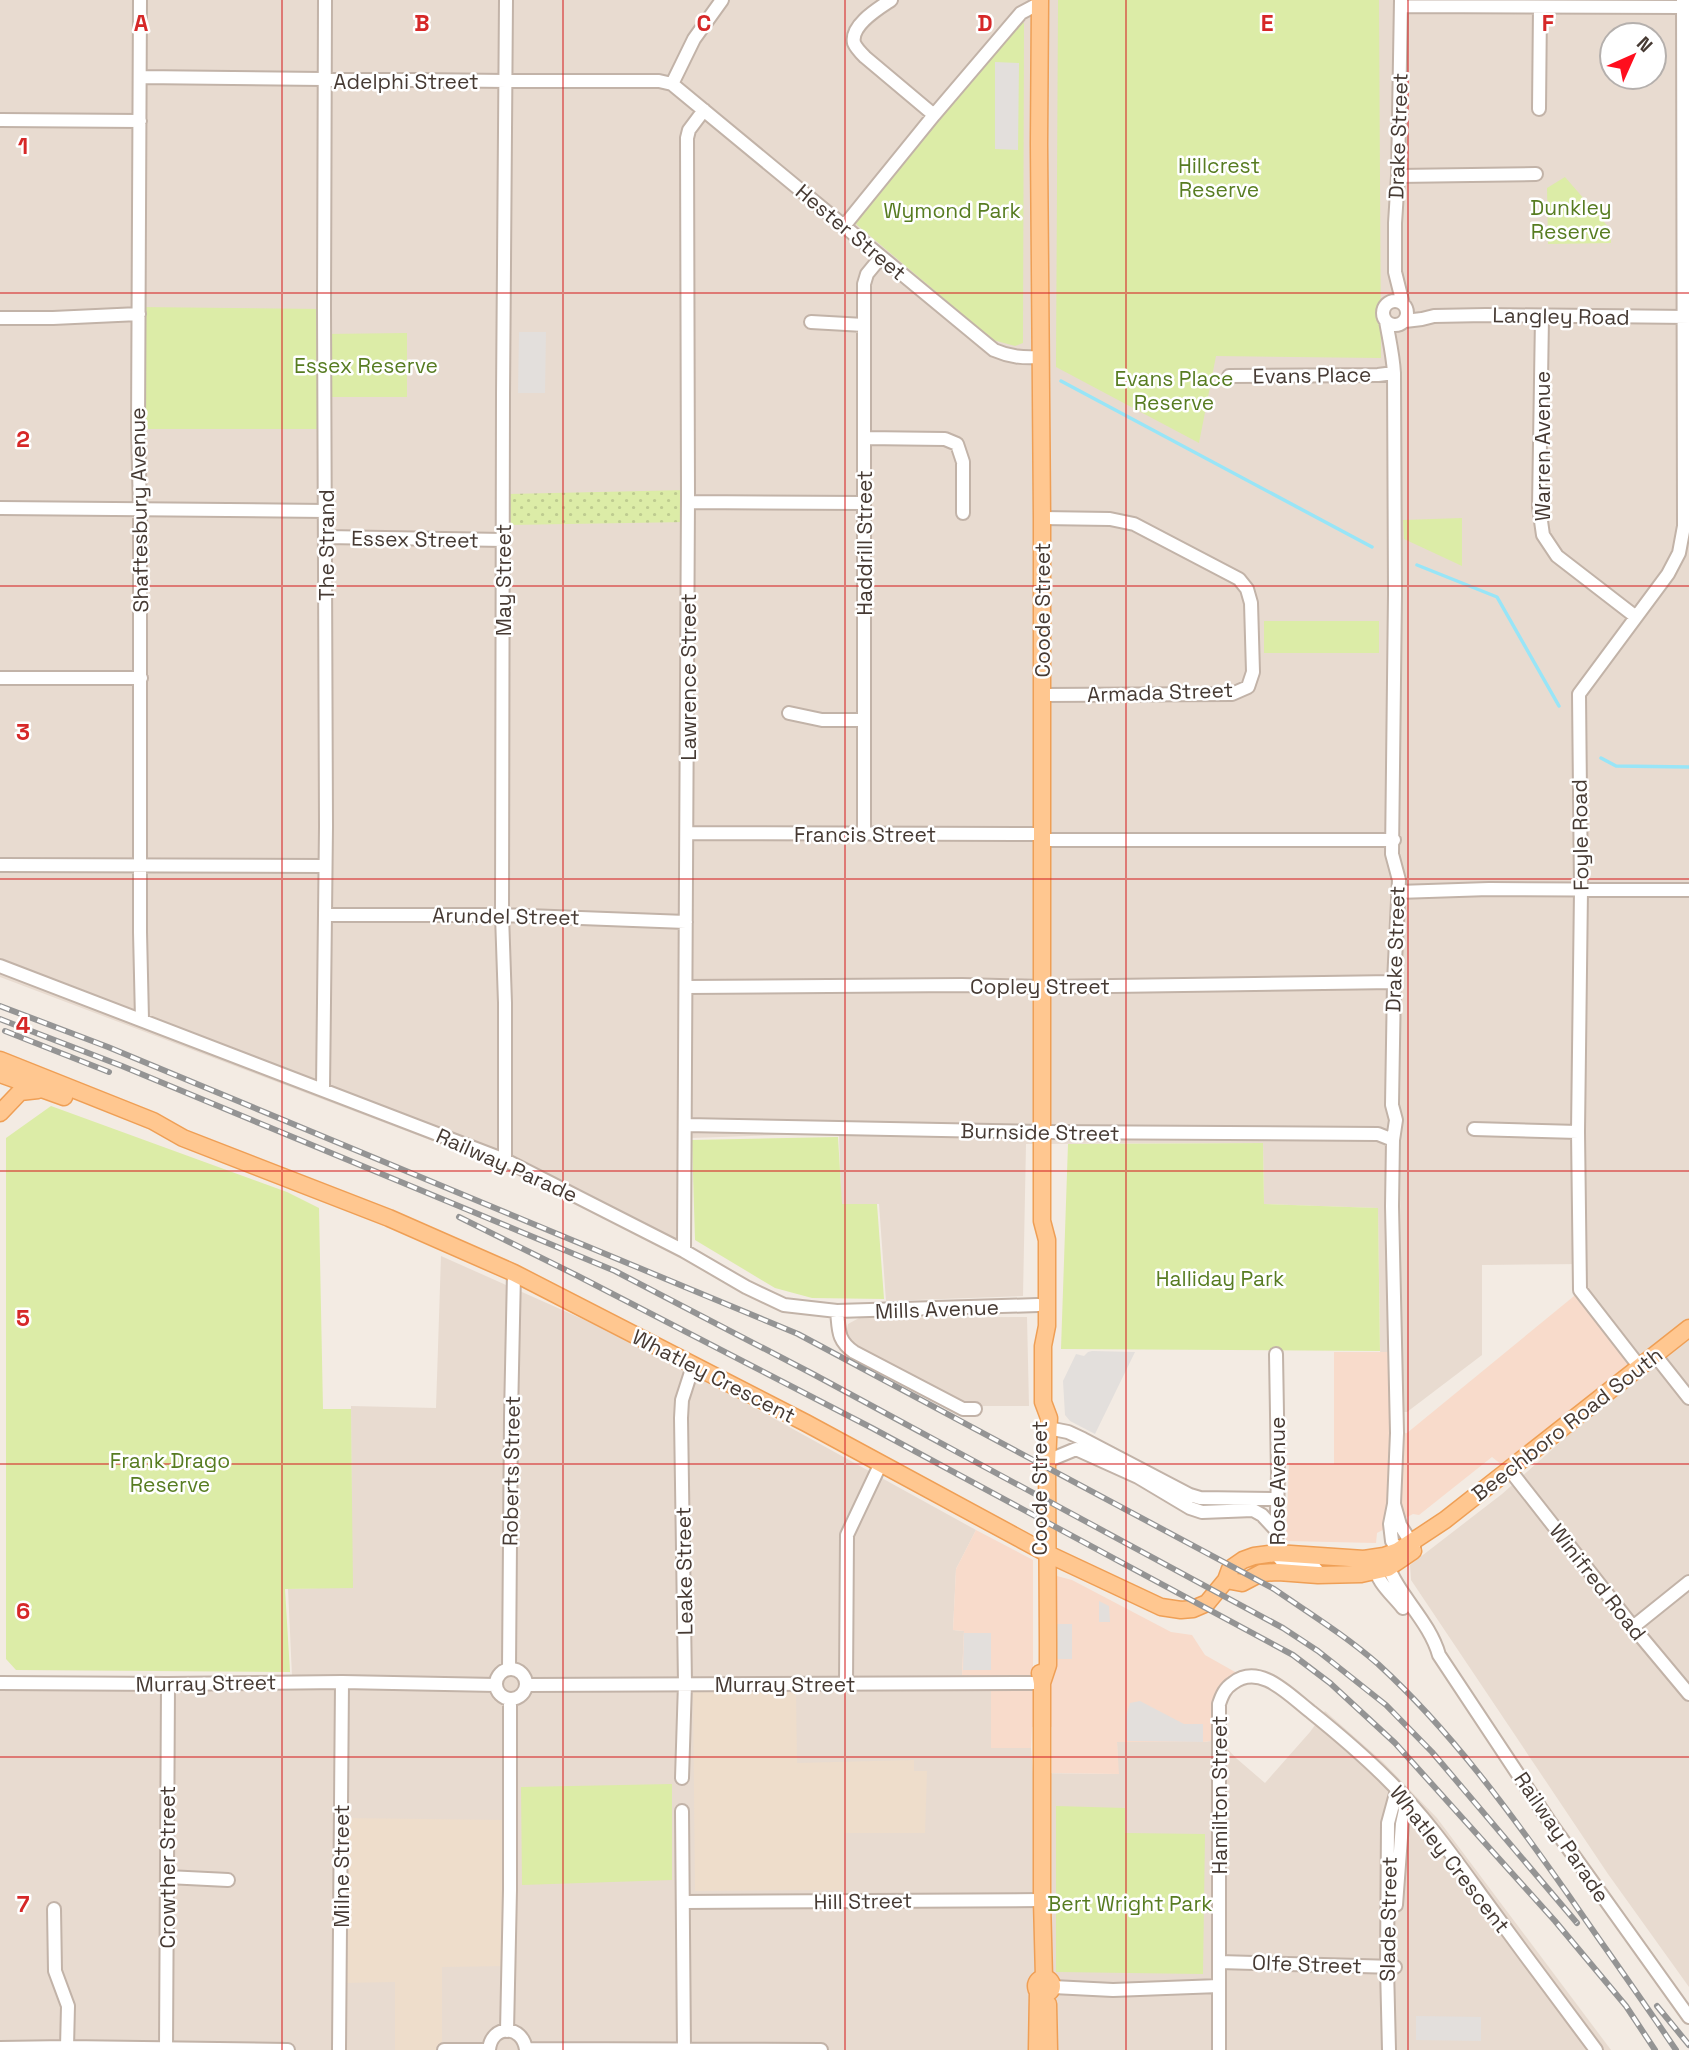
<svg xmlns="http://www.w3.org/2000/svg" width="1689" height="2050" font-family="'Space Grotesk',sans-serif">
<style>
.residential{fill:#e8dbd0;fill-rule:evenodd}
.commercial{fill:#f8dbcb}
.education{fill:#eeddcb}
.grass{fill:url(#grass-dots)}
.green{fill:#dceca7}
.parking{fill:#e3dfdc}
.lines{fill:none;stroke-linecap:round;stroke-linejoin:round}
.stream{stroke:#98e5f7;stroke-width:3.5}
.minor-casing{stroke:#c2b3a8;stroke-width:16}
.major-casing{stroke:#ef9f55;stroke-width:19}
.minor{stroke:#fff;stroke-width:12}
.major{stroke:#ffc790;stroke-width:16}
.rail-casing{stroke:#949494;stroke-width:6}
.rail{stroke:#fff;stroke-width:3.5;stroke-dasharray:10;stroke-linecap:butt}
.grid{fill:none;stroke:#d62828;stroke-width:2;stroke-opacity:0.55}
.labels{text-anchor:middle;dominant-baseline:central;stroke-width:5;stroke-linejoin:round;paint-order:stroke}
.street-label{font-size:21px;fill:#463a33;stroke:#fff}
.park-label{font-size:21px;fill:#577c21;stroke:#fff}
.grid-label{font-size:23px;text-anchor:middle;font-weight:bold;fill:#d62828;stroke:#fff;stroke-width:5;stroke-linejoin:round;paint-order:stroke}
</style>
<defs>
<pattern id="grass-dots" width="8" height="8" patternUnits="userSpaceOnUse" patternTransform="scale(1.75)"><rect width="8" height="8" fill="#dceca7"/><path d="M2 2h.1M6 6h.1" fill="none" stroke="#becb90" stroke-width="1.8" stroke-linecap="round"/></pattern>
</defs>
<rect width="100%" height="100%" fill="#f3ebe3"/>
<path class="residential" d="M0 0H1689V1987L1608 1874 1411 1580 1410 1565 1502 1494 1645 1367 1586 1290 1585 1264 1482 1265V1355L1407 1412 1381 1411 1378 1208 1264 1204 1263 1143 1026 1144 1023 1296 886 1301 879 1204H841L839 1133 691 1138 690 1256 509 1170 0 977ZM1612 35H1654V77H1612Z
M441 1256 616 1334 735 1397 976 1530 956 1569 953 1630 964 1631 962 1675H991V1747L1031 1748 1033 1773 1118 1774 1117 1742H1203L1219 1740 1236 1758 1265 1783 1310 1732 1325 1711 1383 1762 1437 1818 1611 2050H0V1678L292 1676 288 1589 352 1587 351 1406 436 1408Z
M1027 1317 1029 1406H970L949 1398 852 1344 846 1334 848 1324 859 1318Z"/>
<path class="commercial" d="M1579 1292 1637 1366 1507 1469 1492 1457 1419 1515 1413 1514 1377 1533 1376 1543 1286 1541 1289 1463 1334 1464V1352H1396L1397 1434 1407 1433Z
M976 1530 1033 1560V1671L1053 1670V1575L1072 1580 1171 1632 1192 1635 1205 1655 1244 1677 1222 1695 1219 1740 1203 1742H1117L1119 1774 1052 1773V1727H1032L1031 1748H991V1676L962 1675 964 1631 953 1630 956 1569Z"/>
<path class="education" d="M693 1692H796L797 1763 914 1760V1771H927L925 1833H844V1890L695 1891Z
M341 1818 509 1820 508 1966 442 1967V2050H395V1982L340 1983Z"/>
<path class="grass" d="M688 490V522L504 525V494Z"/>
<path class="green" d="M1058 0H1379L1381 358 1216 356 1199 443 1056 367Z
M1015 20 1024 23 1023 343 1015 346 993 340 856 224 858 211Z
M1565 177 1611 230V243L1548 244 1547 188Z
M139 307 324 309V334L407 333V397H325V429H138Z
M1462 518V566L1404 539 1403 520Z
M1264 621H1379V653H1264Z
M51 1106 287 1192 319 1208 323 1409H351L353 1588 285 1589 290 1672 16 1670 6 1659V1138Z
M838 1137 842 1204H877L884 1299 812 1298 775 1288 695 1240 692 1140Z
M1263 1143 1264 1204 1378 1208 1380 1351 1061 1349 1068 1144Z
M672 1784V1880L522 1885 521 1787Z
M1056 1806 1125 1808V1833L1205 1834 1203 1974 1056 1972Z"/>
<path class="parking" d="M995 62 1019 63 1018 150 995 149Z
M519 332H546L545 393H518Z
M1092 1351 1135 1352 1095 1434 1070 1421 1065 1415 1063 1381 1076 1354 1084 1356 1088 1352Z
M1099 1601 1109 1606 1110 1622H1099Z
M1057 1624H1072V1659H1056Z
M964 1633H991V1670H963Z
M1140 1701 1184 1724H1203V1742L1127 1741 1126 1716 1130 1703Z
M1416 2016 1481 2017V2041L1416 2040Z"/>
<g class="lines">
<path class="stream" d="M1061 381 1372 547
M1417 565 1497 597 1559 706
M1601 758 1616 766 1689 767"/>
<defs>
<path id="minor" d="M140 0 138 429 140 510V932L142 1019
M891 0C879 8 850 25 854 43 856 48 861 53 865 57L934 115
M1401 0 1398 176 1395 223V272L1403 304
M1401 6 1683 7
M140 77 506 81H659L672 84 994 350C1010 357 1023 358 1040 357
M672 84 694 39 722 0
M1539 109 1540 7
M0 120 140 121
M1398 176 1536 174
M844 226 934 115 1021 13 1040 3
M1383 313a12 12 0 1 1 24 0a12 12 0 1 1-24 0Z
M1542 317 1539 507 1543 535 1557 556 1636 617
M0 318H53L139 314
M1386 321C1389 339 1393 355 1394 373L1395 594 1392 854 1399 880 1394 982 1392 1105 1396 1120 1393 1140 1392 1206 1397 1433 1394 1504 1390 1524 1392 1541 1401 1556
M1405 321 1422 319 1434 316 1486 315 1689 317
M811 322 864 325
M1229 376 1378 375 1394 373
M864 438 945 439 957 444 963 462V513
M688 502 864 503
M0 508 326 511
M326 537 504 540
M0 678H141
M1042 695 1232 694 1248 687 1253 672 1251 603 1247 589 1239 579 1134 524 1110 519 1042 518
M789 713 822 720H864
M687 833 1042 834
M864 834V284L867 274 881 257
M1042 840H1394
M0 865 325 866
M1398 892 1489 889 1689 890
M325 915H502L686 922
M0 966 505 1160 684 1251 746 1287 784 1305 837 1311 1038 1305
M686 987 962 985 1042 987 1394 982
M323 1089 326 827 324 309 325 0
M686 1125 1042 1132 1378 1134 1393 1140
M1474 1129 1578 1132
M505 1160V1003L502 915 503 395 506 0
M684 1251 688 497 687 138 689 130 704 110
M837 1311C839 1330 837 1340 854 1352L963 1409H975
M1276 1354 1278 1474 1276 1553C1283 1568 1299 1565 1314 1567L1321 1575
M1655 1355 1689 1398
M1639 1366 1580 1290 1578 1132 1581 890 1579 694 1668 574 1679 553 1684 526 1683 0
M1048 1428 1068 1432 1083 1439 1190 1495 1200 1498 1276 1499
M1047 1461 1076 1449 1138 1477 1190 1508 1202 1512 1253 1510 1262 1515 1276 1530
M1509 1469 1633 1627 1689 1694
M1394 1504 1400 1525 1414 1547
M1386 1561C1398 1596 1429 1620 1439 1655L1551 1824 1689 2017
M1374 1563C1376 1582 1392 1594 1403 1608
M1633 1627 1689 1582
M496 1684a15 15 0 1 1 30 0a15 15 0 1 1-30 0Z
M509 1669 511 1416 514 1273
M0 1683 168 1684 342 1682 496 1685
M846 1684 847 1535 881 1463
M527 1685 1042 1683
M682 1778 685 1683 681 1418 682 1400 693 1366
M682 1811 684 2050
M167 1877 228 1880
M684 1902 1042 1900
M1396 1905 1402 1824 1407 1801
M54 1909 55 1971 68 2006 67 2047
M1219 1962 1395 1967
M1053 1987 1113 1990 1219 1986
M507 2031 510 1890V1700
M0 2048 67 2047 288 2050
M526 2049 821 2050
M166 2050 168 1684
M339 2050 342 1682
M444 2050H489
M489 2050C491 2024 523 2024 526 2050
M1219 2050V1704C1222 1695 1225 1688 1233 1683 1260 1662 1290 1696 1311 1712 1337 1733 1363 1755 1387 1779 1423 1814 1452 1855 1481 1895 1519 1947 1557 1998 1596 2050
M1389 2050 1387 1967 1388 1823 1397 1790"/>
<path id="major" d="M1040 0 1039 144 1042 518V1221L1047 1240V1326L1043 1346V1402L1049 1418 1047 1464 1048 1642V1665L1042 1683
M0 1060 153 1121 183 1138 389 1218 514 1273 806 1423 1048 1554 1161 1607 1181 1610 1193 1609 1207 1603 1226 1580 1230 1569 1243 1560 1254 1556 1276 1553 1364 1559 1384 1556 1398 1551 1445 1520 1689 1328
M0 1074 64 1097
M0 1113 20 1092 38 1090
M1226 1580 1242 1583 1261 1573 1278 1572 1318 1575 1361 1574 1388 1568 1413 1551
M1040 1673 1042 1683V1900L1044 1978
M1036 1986a8 8 0 1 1 16 0a8 8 0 1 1-16 0Z
M1048 2004 1049 2050
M1037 2050 1038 1991"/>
</defs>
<use href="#minor" class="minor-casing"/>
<use href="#major" class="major-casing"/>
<use href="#minor" class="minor"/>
<use href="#major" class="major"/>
<defs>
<path id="rail" d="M0 1006 108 1047 798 1334 1274 1589C1309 1613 1346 1636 1378 1664 1451 1731 1510 1812 1567 1893 1603 1945 1640 1997 1676 2050
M0 1019 122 1066 615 1271 813 1374 1283 1628 1318 1651 1386 1705 1432 1752 1577 1923
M5 1031 109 1072
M459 1217 576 1275 872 1428 1293 1655 1330 1683 1395 1743 1555 1921 1626 2006 1655 2050
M1657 2006 1689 2045"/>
</defs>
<use href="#rail" class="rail-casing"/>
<use href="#rail" class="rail"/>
</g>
<path class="grid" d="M282 0V2050M563 0V2050M845 0V2050M1126 0V2050M1408 0V2050M0 293H1689M0 586H1689M0 879H1689M0 1171H1689M0 1464H1689M0 1757H1689"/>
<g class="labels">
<g class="street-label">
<text x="406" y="81">Adelphi Street</text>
<text transform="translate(1398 136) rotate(-88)">Drake Street</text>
<text transform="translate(851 232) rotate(40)">Hester Street</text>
<text transform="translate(1561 316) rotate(1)">Langley Road</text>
<text transform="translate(1312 375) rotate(-1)">Evans Place</text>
<text transform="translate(1542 446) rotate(-90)">Warren Avenue</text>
<text transform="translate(139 510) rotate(-91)">Shaftesbury Avenue</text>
<text transform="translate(415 539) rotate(1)">Essex Street</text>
<text transform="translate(864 543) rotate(-90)">Haddrill Street</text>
<text transform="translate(326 545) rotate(-90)">The Strand</text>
<text transform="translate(503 580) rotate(-90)">May Street</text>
<text transform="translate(1042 610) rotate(-90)">Coode Street</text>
<text transform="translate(688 677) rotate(-90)">Lawrence Street</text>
<text transform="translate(1160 692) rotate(-2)">Armada Street</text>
<text x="865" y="834">Francis Street</text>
<text transform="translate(1580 835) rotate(-91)">Foyle Road</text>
<text transform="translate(506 916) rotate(1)">Arundel Street</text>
<text transform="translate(1395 949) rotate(-88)">Drake Street</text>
<text x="1040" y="986">Copley Street</text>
<text transform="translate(1040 1132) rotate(1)">Burnside Street</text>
<text transform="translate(507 1165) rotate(24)">Railway Parade</text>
<text transform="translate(937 1309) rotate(-2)">Mills Avenue</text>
<text transform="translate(714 1376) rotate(27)">Whatley Crescent</text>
<text transform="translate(1567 1424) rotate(-38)">Beechboro Road South</text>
<text transform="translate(511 1471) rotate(-89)">Roberts Street</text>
<text transform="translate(1277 1481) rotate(-90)">Rose Avenue</text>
<text transform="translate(1039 1488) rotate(-90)">Coode Street</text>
<text transform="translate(684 1571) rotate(-91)">Leake Street</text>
<text transform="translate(1598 1582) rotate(52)">Winifred Road</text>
<text transform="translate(206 1683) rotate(-1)">Murray Street</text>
<text x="785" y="1684">Murray Street</text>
<text transform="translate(1219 1795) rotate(-90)">Hamilton Street</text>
<text transform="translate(1562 1837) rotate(56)">Railway Parade</text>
<text transform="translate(1450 1859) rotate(52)">Whatley Crescent</text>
<text transform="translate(341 1866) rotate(-90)">Milne Street</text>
<text transform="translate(167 1867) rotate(-90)">Crowther Street</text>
<text transform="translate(863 1901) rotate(-1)">Hill Street</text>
<text transform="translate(1388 1919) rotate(-89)">Slade Street</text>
<text transform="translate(1307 1964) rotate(2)">Olfe Street</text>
</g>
<g class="park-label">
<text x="1219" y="165">Hillcrest<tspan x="1219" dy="24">Reserve</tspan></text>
<text x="1571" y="207">Dunkley<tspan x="1571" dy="24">Reserve</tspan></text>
<text x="952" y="210">Wymond Park</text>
<text x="366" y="365">Essex Reserve</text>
<text x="1174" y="378">Evans Place<tspan x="1174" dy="24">Reserve</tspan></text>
<text x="1220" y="1278">Halliday Park</text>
<text x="170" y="1460">Frank Drago<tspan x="170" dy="24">Reserve</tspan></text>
<text x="1130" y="1903">Bert Wright Park</text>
</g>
</g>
<g class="grid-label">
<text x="141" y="31">A</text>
<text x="422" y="31">B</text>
<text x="704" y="31">C</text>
<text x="985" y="31">D</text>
<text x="1267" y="31">E</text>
<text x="1548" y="31">F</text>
<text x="23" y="154">1</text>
<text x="23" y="447">2</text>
<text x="23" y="740">3</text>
<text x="23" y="1033">4</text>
<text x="23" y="1326">5</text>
<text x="23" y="1619">6</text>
<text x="23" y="1912">7</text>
</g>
<g transform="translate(1633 56) rotate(45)"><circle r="33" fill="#ffffff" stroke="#b5b0ad" stroke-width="2"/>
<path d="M0-5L12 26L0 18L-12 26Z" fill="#ff0e1e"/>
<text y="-10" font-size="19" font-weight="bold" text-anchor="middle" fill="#463a33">N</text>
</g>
</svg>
